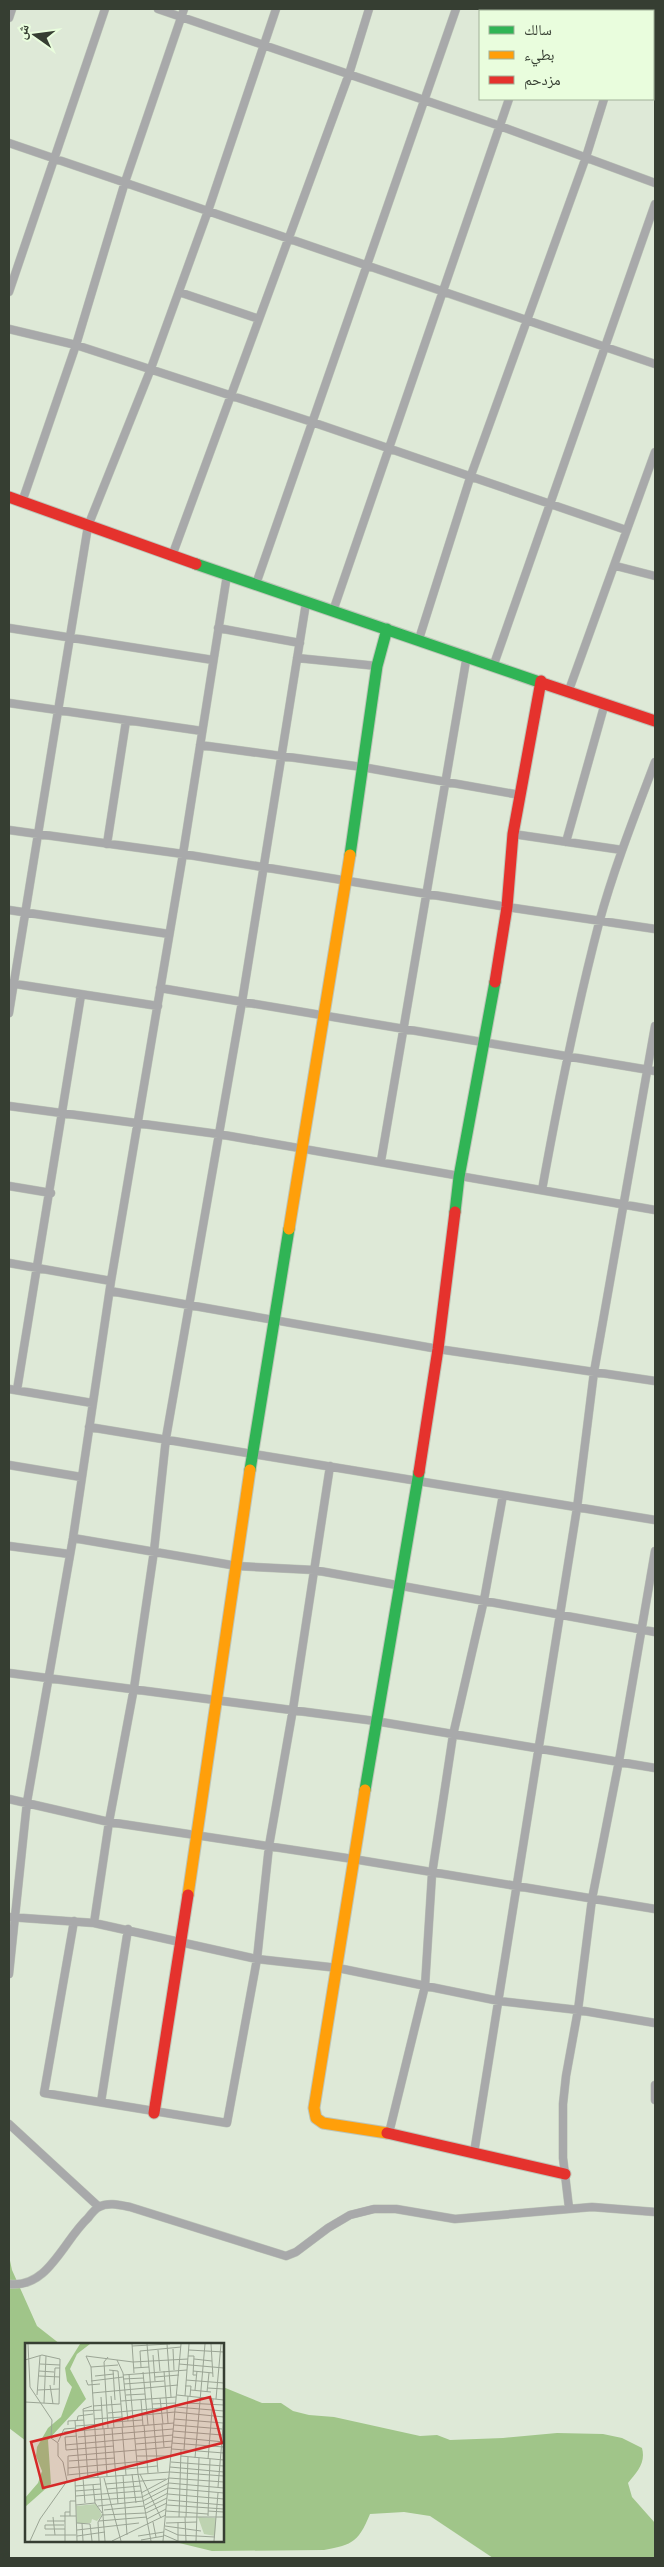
<svg xmlns="http://www.w3.org/2000/svg" width="664" height="2567" font-family="Bitter,'Noto Naskh Arabic',serif">
<style>
.water{fill:#a0c589}
.lines{fill:none;stroke-linecap:round;stroke-linejoin:round}
.street-casing{stroke:#bdc5b8;stroke-width:9}
.fast-casing{stroke:#bdc5b8;stroke-width:13}
.slow-casing{stroke:#bdc5b8;stroke-width:13}
.jam-casing{stroke:#bdc5b8;stroke-width:13}
.street{stroke:#a8a9aa;stroke-width:8}
.fast{stroke:#30b455;stroke-width:11}
.slow{stroke:#ff9f0a;stroke-width:11}
.jam{stroke:#e5322d;stroke-width:11}
.inset-road{fill:none;stroke:#9ba595;stroke-width:1}
.view{fill:#d62828;fill-opacity:0.15;stroke:#d62828;stroke-width:2.5}
.inset-edge{fill:none;stroke:#363e32;stroke-width:2.5}
</style>
<rect width="100%" height="100%" fill="#dee9d7"/>
<path class="water" d="M9 2256 12 2270 37 2326 60 2344H26V2441L9 2428Z
M223 2387 262 2403H281L293 2411 309 2415 334 2417 420 2436 437 2435 450 2440 503 2438 557 2433 603 2434 622 2438 642 2448C646 2463 637 2472 628 2483L632 2497 655 2523V2558H493L430 2516 404 2512 370 2514C359 2541 353 2545 324 2550L212 2551 171 2541H222Z"/>
<g class="lines">
<defs>
<path id="street" d="M158 9 500 126 655 183
M538 11V9
M630 11 631 9
M9 18 12 9
M9 143 655 364
M9 292 105 9
M179 292 259 319
M9 329 76 345 312 422 626 530
M22 502 76 345 125 182 184 9
M172 556 349 74 369 9
M616 566 655 576
M256 584 456 9
M333 611 509 99
M9 628 213 660
M218 628 300 643
M419 639 470 478 586 157 604 99
M297 658 377 666
M494 664 655 204
M569 690 655 452
M9 703 202 731
M200 745 362 767 520 795
M9 830 183 854 507 907 655 929
M513 834 622 850
M566 842 605 703
M107 844 126 721
M9 910 169 934
M9 983 158 1006
M160 988 655 1071
M9 1013 88 526 150 371 208 211 276 9
M9 1106 218 1134 655 1210
M381 1161 467 655
M9 1186 51 1193
M542 1190C558 1101 576 1011 599 923 614 868 635 815 655 762
M9 1263 111 1281
M110 1291 438 1349 655 1381
M9 1389 92 1403
M17 1390 81 995
M89 1427 655 1520
M9 1465 81 1477
M73 1538 237 1566 314 1570 655 1632
M9 1546 69 1554
M9 1673 375 1721 655 1768
M9 1799 109 1822 353 1859 655 1909
M9 1917 94 1923 257 1959 338 1968 499 2001 578 2010 655 2023
M74 1921 44 2093 227 2123 257 1959 269 1846 293 1709 330 1466
M94 1923 109 1822 134 1688 154 1551 166 1438 242 1002 306 603
M9 1974 27 1802 73 1538 111 1281 183 854 227 575
M655 2085V2100
M101 2102 128 1929
M9 2124 99 2207
M389 2133 425 1986 432 1874 453 1735 484 1600 503 1495
M474 2153 577 1508 594 1372 655 1026
M569 2208 563 2158V2104L566 2076 578 2010 592 1899 619 1761 655 1551
M9 2284C48 2289 63 2241 88 2218 91 2214 95 2209 99 2207 108 2202 120 2205 130 2207L286 2256 296 2252 328 2228 350 2215 374 2209H396L455 2219 592 2207 655 2212"/>
<path id="fast" d="M196 564 542 683
M350 855 377 666 387 629
M455 1212 459 1177 495 982
M250 1470 289 1229
M365 1790 419 1472"/>
<path id="slow" d="M289 1229 350 855
M365 1790 314 2108 316 2118 323 2123 387 2133
M188 1895 250 1470"/>
<path id="jam" d="M9 497 196 564
M542 683 655 721
M495 982 507 907 513 834 541 681
M419 1472 438 1349 455 1212
M154 2113 188 1895
M387 2133 565 2174"/>
</defs>
<use href="#street" class="street-casing"/>
<use href="#fast" class="fast-casing"/>
<use href="#slow" class="slow-casing"/>
<use href="#jam" class="jam-casing"/>
<use href="#street" class="street"/>
<use href="#fast" class="fast"/>
<use href="#slow" class="slow"/>
<use href="#jam" class="jam"/>
</g>
<g transform="translate(25 2343)">
<rect width="199" height="199" fill="#dee9d7"/>
<path d="M71 161 77 172 72 178 67 176 66 180H52L51 163ZM173 174 191 175 190 193 179 191Z" fill="#bed3b1"/>
<path d="M55 1H65L52 11 45 26 61 56 23 97 26 141 0 164V155L13 140 17 128 11 113 12 104 23 85 36 74 47 44 42 38 40 25Z" fill="#a0c589"/>
<path class="inset-road" d="M3 1 5 44 27 77 26 95 33 100V113L38 119 42 138 15 176 5 198M107 1 109 30M122 1 133 129M142 1 146 54M186 1 188 34M107 3 145 1M148 6 149 27M133 7 135 28M164 7 199 9M115 8 156 4M115 8 116 24M128 12 130 38M163 13H169L168 32H171M83 14 79 19 83 85M169 16 187 18M0 17 17 12 35 16 34 61 0 59M92 17 98 30 103 78M15 21 35 22M154 21 199 25M66 24 93 22M109 25 124 24M84 27 93 28 98 84M88 27 90 57M14 28 29 29M139 28 143 80M168 28 188 30M118 29 123 82M104 31 113 131 126 198M98 32 162 27M14 33 35 34M70 33 89 31M130 34 154 32M98 36 119 35M61 37 63 42 75 41M161 37 199 40M66 38 98 34M99 41 139 38M25 42 28 61M29 42 30 25H35M160 43H166L165 53M183 45 199 46M13 47 34 46M166 47 186 49M170 47 172 28M182 49 184 30M67 50 153 42M12 52 15 13M101 52 120 51M152 52 199 57M86 53 89 85M160 53 164 1M76 54 78 86M135 55 138 81M191 56 196 1M116 57 118 83M96 58 151 54M19 60 21 13M162 60 199 62M127 61 151 60M68 63 96 61M151 64 199 68M58 68 77 67M83 70 136 65M108 73 150 69 199 74M69 76 97 74M149 76 198 80M50 78 55 136M52 78 53 73 68 71M89 79 117 77M137 81 139 104M43 82V78L59 77M119 82 123 130M149 82 197 86M51 83 77 81M97 84 101 132M87 85 93 161M79 86 82 133M148 88 197 92M39 89 149 80M52 93 40 94 41 107 89 103M53 94 148 86M148 94 199 99M33 99 39 86 51 85M147 100 199 104M111 101 148 98M40 102 148 92M147 106 199 110M159 107 163 53M112 113H146M156 113 199 117M170 115 180 1M183 116 188 56M44 118 90 115M146 119 199 123M145 124 199 129M43 125 131 117M145 129 199 133M43 131V113L147 104M107 131 111 160M115 131 136 175M42 132 132 123M98 132 102 192M58 135 60 160M63 135 58 66 67 63M73 135 66 24 61 13 108 19 163 16M75 135 80 198M79 135 96 198M80 141 141 136M68 142 70 160 77 170M50 143 76 141M193 144 199 73M82 146 115 143M50 148 76 146M116 150 144 135 199 139M143 151 199 156M51 153 116 148M70 157 117 154 144 140 199 145M143 157 199 162M51 162 70 160M120 162 143 150M142 162 199 166M73 163 118 158 143 145 199 150M120 166 142 155M79 167 119 163M141 168 183 171M183 168 199 169M121 170 142 160M78 172 120 170M35 173H51M45 173V158H51M183 173 185 116M28 174 30 192M141 174H199M154 174 156 107M160 174 161 198M161 174 163 114M122 176 141 166M22 178H40M74 178 122 174M128 179 131 194M52 180 65 181 67 198M57 180 58 198M141 180 172 179M140 183 176 188M20 186V182H39M20 186H40M140 186 153 192 190 194M52 187 114 180M20 192H51M139 192 153 198M52 193 80 189M113 193 139 189M116 197 139 193M40 198V169H45M52 198 50 136 145 129M74 198 73 179 78 171M87 198 141 172M138 198 156 1M153 198V179M171 198 174 115M189 198 193 150"/>
<path class="view" d="M185 54 197 100 18 145 6 99Z"/>
<rect width="199" height="199" class="inset-edge"/>
</g>
<rect width="664" height="2567" fill="none" stroke="#363e32" stroke-width="20"/>
<rect x="479" y="10" width="175" height="90" fill="#e9fddd" stroke="#a1b199"/>
<rect x="489" y="26" width="25" height="8" fill="#30b455" stroke="#a1b199"/>
<text x="524" y="35" font-size="15" fill="#363e32">سالك</text>
<rect x="489" y="51" width="25" height="8" fill="#ff9f0a" stroke="#a1b199"/>
<text x="524" y="60" font-size="15" fill="#363e32">بطيء</text>
<rect x="489" y="76" width="25" height="8" fill="#e5322d" stroke="#a1b199"/>
<text x="524" y="85" font-size="15" fill="#363e32">مزدحم</text>
<g transform="translate(35 35) rotate(284)" stroke="#e9fddd" stroke-width="4" paint-order="stroke">
<path d="M0-4L9 19L0 12L-9 19Z" fill="#363e32"/>
<text y="-8" font-size="14" font-weight="bold" text-anchor="middle" fill="#363e32">ش</text>
</g>
</svg>
